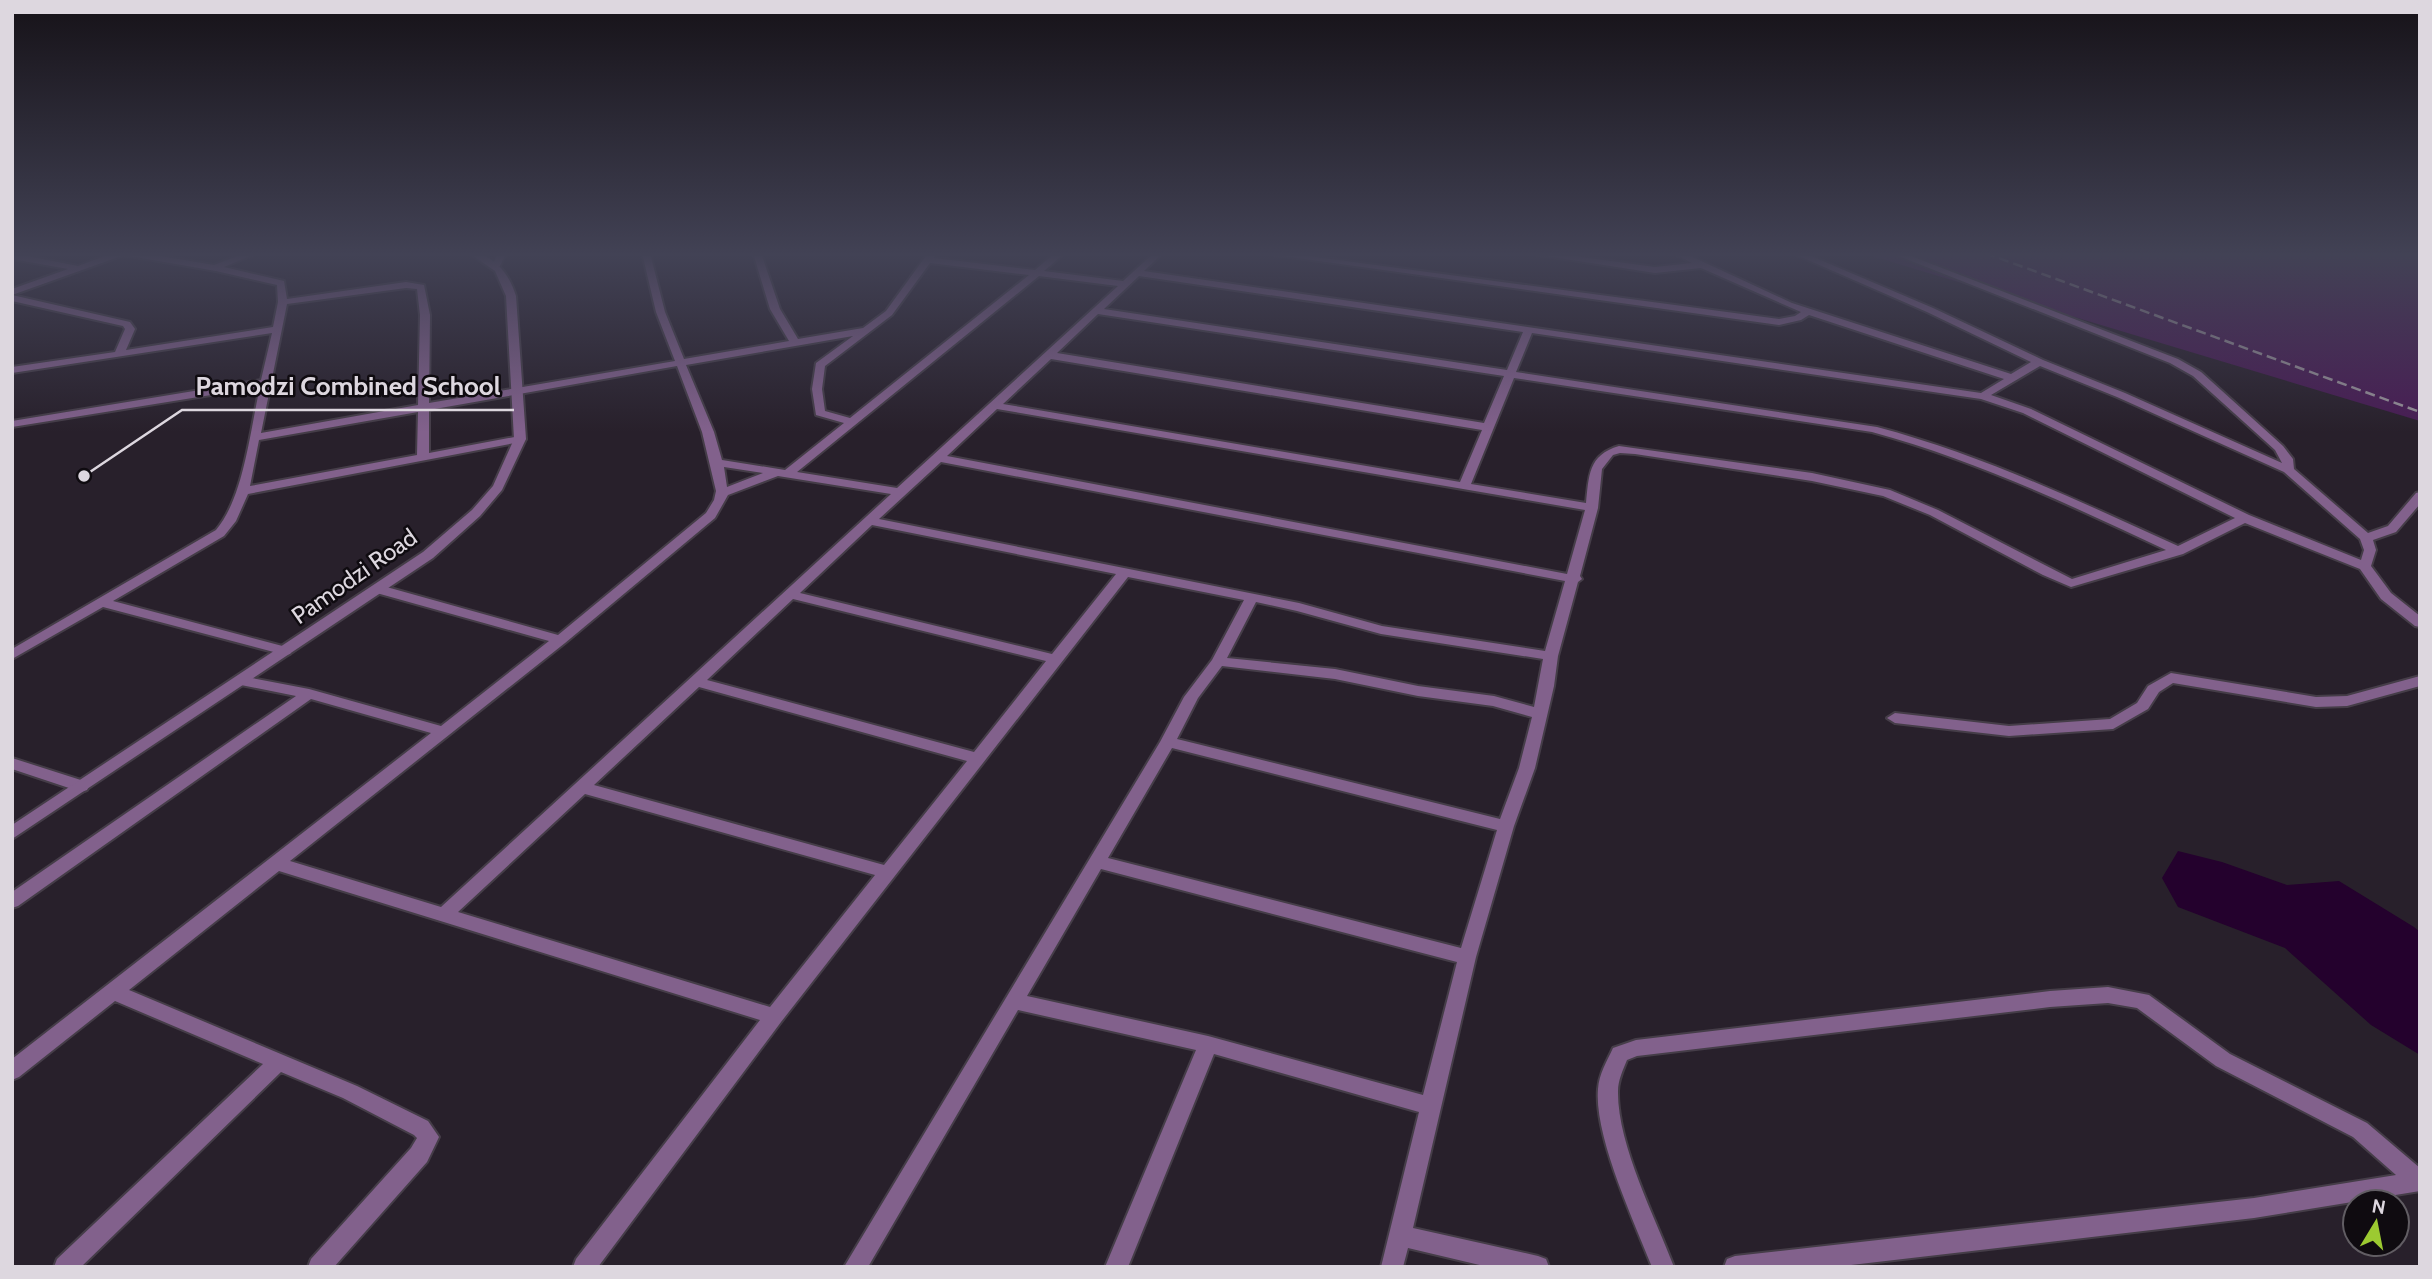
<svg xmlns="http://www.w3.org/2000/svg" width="2432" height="1279" font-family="Cabin,sans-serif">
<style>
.green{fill:#481c54}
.water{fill:#24012d}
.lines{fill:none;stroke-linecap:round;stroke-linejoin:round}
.minor-casing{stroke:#453d48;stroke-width:4}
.tertiary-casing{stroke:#453d48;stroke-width:4}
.minor{fill:#82618c;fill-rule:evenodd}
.tertiary{fill:#82618c;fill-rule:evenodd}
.rail{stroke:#98919a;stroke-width:2.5;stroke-dasharray:10 5;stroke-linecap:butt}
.labels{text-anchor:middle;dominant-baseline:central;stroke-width:5;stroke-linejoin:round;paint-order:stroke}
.street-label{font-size:24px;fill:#ddd7df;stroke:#0f0b10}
.leader{fill:none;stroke:#ddd7df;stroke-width:2.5}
.callout-dot{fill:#ddd7df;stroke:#0f0b10;stroke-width:2.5}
.callout-label{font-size:26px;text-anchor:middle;font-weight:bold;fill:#ddd7df;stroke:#0f0b10;stroke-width:5;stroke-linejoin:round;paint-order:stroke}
</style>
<rect width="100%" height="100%" fill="#28202b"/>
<path class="green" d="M1862 253H2420V421Z"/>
<path class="water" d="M2178 851 2222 862 2287 885 2339 881 2414 927 2420 932V1055L2371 1025 2285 948 2178 907 2162 878Z"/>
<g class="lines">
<defs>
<path id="minor" d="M12 253 78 266 113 253H142L214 265 245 253H257L224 267 284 281 287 299 406 282 424 285 430 315 429 403 675 361 656 312 642 253H650L665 312 684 359 789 341 770 309 753 253H761L780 309 798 339 863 328 886 311 928 253H937L934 258 1035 270 1055 253H1065L1044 271 1123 281 1154 253H1163L1144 271 1981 393 2004 379 1809 315 1801 320 1779 325 1261 253H1286L1779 319 1795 316 1801 312 1701 268 1655 273 1527 253H1552L1655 267 1692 263 1673 253H1684L1792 303 2011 374 2031 362 1927 312 1792 253H1804L1933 308 2043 360 2125 393 2282 463 2275 450 2193 376 2170 363 1891 253H1903L2178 359 2201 372 2283 446 2293 459 2294 469 2368 533 2388 526 2416 493 2420 492V504L2396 532 2373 540 2376 550 2371 566 2391 593 2420 616V627L2415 626 2381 599 2360 569 2245 523 2183 554 2071 587 2043 575 1930 515 1883 496 1812 481 1635 454 1620 453 1613 455 1602 469 1598 508 1580 576 1582 579 1578 582 1558 656 1554 686 1535 768 1514 826 1476 957 1413 1228 1538 1256 1546 1259 1549 1267H1488L1408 1248 1403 1267H1381L1419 1112 1214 1054 1128 1267H1105L1196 1050 1018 1010 868 1267H844L1160 742 1184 697 1212 660 1244 600 1128 577 781 1022 598 1267H573L576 1259 760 1020 279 871 129 990 357 1086 428 1121 439 1137 427 1162 334 1267H308L311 1259 411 1148 417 1138 414 1135 343 1098 281 1072 81 1267H54L57 1259 263 1064 115 1001 19 1077 12 1080V1059L431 733 311 699 18 906 12 908V892L296 696 236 684 234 681 236 678 241 676 309 689 441 726 549 641 373 592 371 589 373 586H383L558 635 706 513 714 500 716 491 702 432 677 366 429 410V453L520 436 526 439 520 442 248 494 236 521 224 536 113 601 290 648 292 651 290 654 285 655 103 607 12 659V649L216 530C244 497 250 430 260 387L12 427V421L261 380 272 333 12 373V367L115 352 125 329 123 326 12 301V295L130 322 135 329 126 350 273 327 278 302 277 285 216 271 124 255 12 295V289L68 269 12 259ZM930 263 1029 275 850 418 825 411 822 389 825 366 892 315ZM1039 276 1118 286 897 488 797 472ZM1139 276 1523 332 1507 370 1104 309ZM406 288 417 289 420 315 418 405 261 433 287 304ZM1098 314 1504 376 1484 423 1057 353ZM1532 333 1981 399 2023 413 2235 518 2178 546C2079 501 1982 455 1877 427L1516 372ZM853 336 816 363 812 389 816 415 844 423 785 470 722 460 714 432 686 365ZM1051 359 1482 430 1460 482 1003 404ZM2040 366 2117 397 2284 472 2360 539 2364 550 2361 560 2249 515 2031 409 1991 395ZM1514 378 1872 432C1975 460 2070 505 2166 550L2072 579 1938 510 1890 490 1812 473 1619 446C1588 455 1589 476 1586 503L1471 484ZM997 409 1585 510 1567 574 947 456ZM418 412 417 455 250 486 259 440ZM941 462 1565 581 1545 651 1382 626 1299 603 879 519ZM724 467 763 473 727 487ZM778 476 891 494 441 907 290 861 565 643 715 518 728 495ZM872 525 1116 574 1052 654 800 593ZM793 599 1046 661 974 752 707 680ZM1256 602 1297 611 1381 634 1543 659 1534 707 1494 696 1418 686 1335 669 1227 658ZM1222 666 1335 679 1418 696 1493 706 1532 717 1519 768 1500 819 1177 739 1198 698ZM699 687 967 761 884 865 594 785ZM1172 748 1497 830 1461 948 1108 858ZM585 794 875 875 770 1007 458 912ZM1101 869 1457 962 1423 1095 1208 1036 1027 996Z
M498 253H506L500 266 496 269 492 266Z
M2171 673 2316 697 2347 696 2420 676V686L2347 706 2316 707 2173 683 2159 692 2148 709 2113 729 2009 736 1895 723 1887 718 1895 713 2009 726 2110 719 2137 703 2148 686Z
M12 758 87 782 89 786 87 790 81 792 12 769Z
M2108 987 2149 995 2230 1054 2367 1123 2420 1168V1191L2254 1218 1834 1267H1724L1727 1259 1735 1256 2254 1198 2396 1175 2353 1137 2216 1066 2137 1008 2108 1003 2050 1007 1637 1056 1627 1060C1623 1070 1618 1080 1618 1091 1617 1144 1655 1217 1674 1267H1652C1634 1221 1594 1136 1598 1089 1599 1074 1607 1061 1613 1048L1636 1040 2050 991Z"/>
<path id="tertiary" d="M469 253C494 253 509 274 516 296L526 439 502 490 480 516 433 558 12 839V825L423 552 472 510 493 486 514 439 506 296 495 271Z"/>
</defs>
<use href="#minor" class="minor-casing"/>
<use href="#tertiary" class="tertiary-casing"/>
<use href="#minor" class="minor"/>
<use href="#tertiary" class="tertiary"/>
<path class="rail" d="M1985 253 2420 412"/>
</g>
<linearGradient id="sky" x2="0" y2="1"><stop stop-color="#161218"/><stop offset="0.59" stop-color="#424255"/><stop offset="1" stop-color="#424255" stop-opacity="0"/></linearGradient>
<rect width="2432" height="432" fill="url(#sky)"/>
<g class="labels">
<g class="street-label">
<text transform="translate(354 576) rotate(-35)">Pamodzi Road</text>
</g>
</g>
<path class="leader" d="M84 476L182 410H514"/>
<circle class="callout-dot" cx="84" cy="476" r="7"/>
<g class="callout-label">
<text x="348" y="395">Pamodzi Combined School</text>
</g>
<rect width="2432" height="1279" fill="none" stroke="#ddd7df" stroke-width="28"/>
<g transform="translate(2376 1223) rotate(10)"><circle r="33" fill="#0f0b10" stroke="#615d63" stroke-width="2"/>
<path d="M0-5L12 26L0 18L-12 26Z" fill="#9cca31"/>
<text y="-10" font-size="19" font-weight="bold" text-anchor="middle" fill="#ddd7df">N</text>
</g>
</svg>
